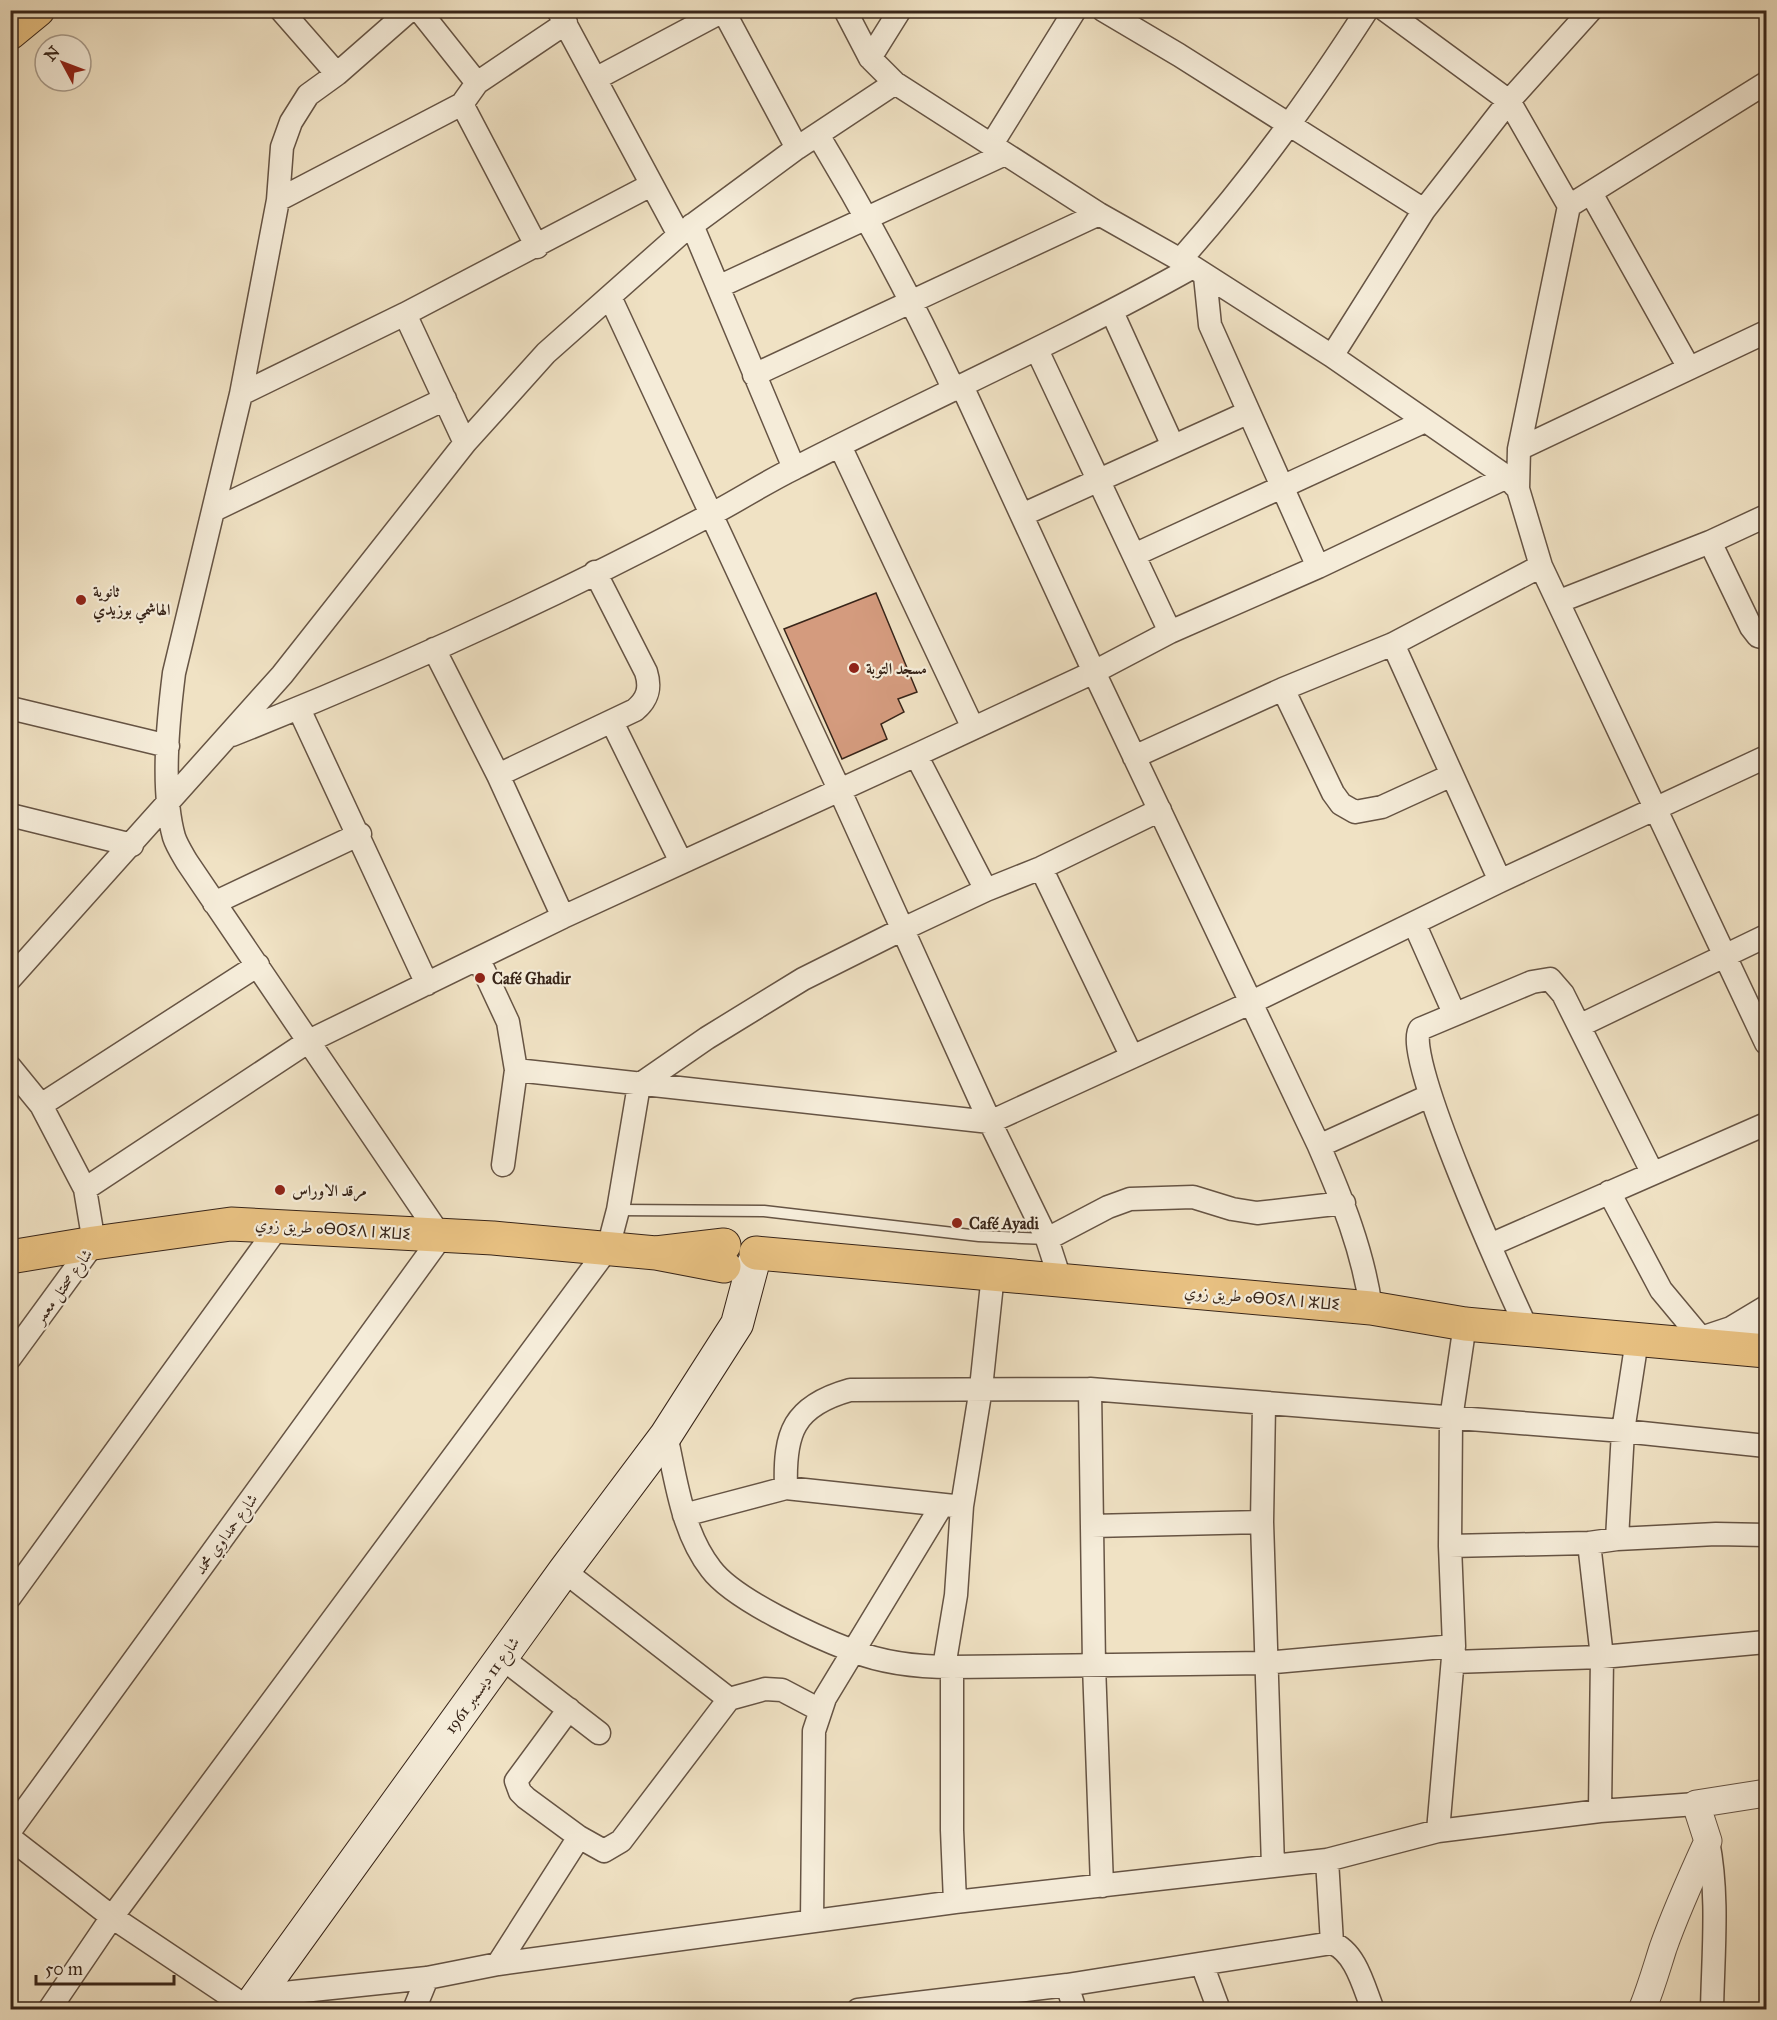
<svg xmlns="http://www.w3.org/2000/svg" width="1777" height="2020" font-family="'IM FELL Great Primer',Amiri,'Noto Sans Tifinagh',serif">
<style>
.building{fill:#d49b7e;stroke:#382519;stroke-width:1.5}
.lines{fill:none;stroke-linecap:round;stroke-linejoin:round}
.service-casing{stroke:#665444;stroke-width:13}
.minor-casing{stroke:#665444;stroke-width:25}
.tertiary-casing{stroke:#665444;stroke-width:29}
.secondary-casing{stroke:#382519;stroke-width:34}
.primary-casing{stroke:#382519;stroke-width:35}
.service{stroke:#f5ecd9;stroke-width:10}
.minor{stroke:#f5ecd9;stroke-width:22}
.tertiary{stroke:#f5ecd9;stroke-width:27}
.secondary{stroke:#f5ecd9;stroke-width:32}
.primary{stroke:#e8c182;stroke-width:33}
.poi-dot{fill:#8f2418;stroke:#f5ecd9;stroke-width:2}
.labels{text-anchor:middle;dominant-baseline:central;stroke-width:4.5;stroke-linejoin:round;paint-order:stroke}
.poi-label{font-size:16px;font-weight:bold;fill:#382519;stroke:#f5ecd9;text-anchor:start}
.street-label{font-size:16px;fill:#382519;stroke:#f5ecd9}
</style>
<rect width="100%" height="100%" fill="#f0e2c4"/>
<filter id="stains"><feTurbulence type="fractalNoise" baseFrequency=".00333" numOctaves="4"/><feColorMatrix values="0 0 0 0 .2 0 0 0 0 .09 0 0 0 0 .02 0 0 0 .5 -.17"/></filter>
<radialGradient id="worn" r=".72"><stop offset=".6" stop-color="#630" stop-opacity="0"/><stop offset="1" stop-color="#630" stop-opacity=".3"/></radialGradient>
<path class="building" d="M876 593 917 692 898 699 904 712 881 724 887 739 842 759 784 629Z"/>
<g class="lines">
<defs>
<path id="service" d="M618 1210 764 1211 979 1236 1047 1239"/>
<path id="minor" d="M281 10 337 74
M419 10 477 83
M723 10 797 148
M845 10 870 58 895 83 1099 214 1193 267 1332 356 1507 477 1515 486
M1103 10 1179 55 1424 210
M1385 10 1509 101 1569 206 1519 449 1518 489 1541 566 1766 1043
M559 12 679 235
M870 58 900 10
M597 78 723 11
M462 104 537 247
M818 135C868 218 913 302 954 390
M992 144 1075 10
M1591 193 1689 368
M278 200 462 104 477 83 566 23
M1569 206 1766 83
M692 225 794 468
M1181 259C1252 179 1309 100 1367 10
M1205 276 1210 325 1318 567
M718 287 1005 154
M610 297 839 789 990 1122 1047 1239 1060 1279
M1112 312 1173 446
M405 314 465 443
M1037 350 1170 632
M1332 356 1424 210 1509 101 1591 10
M754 375 1099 214
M962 386 1094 672 1319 1146C1342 1199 1363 1251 1371 1308
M241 394 405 314 651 185
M840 446 973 728
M1519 449 1766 332
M214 510 445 399
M1022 515 1247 413
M1710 542 1751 627 1758 636 1766 638
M1134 555 1423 422
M1560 601 1710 542 1766 516
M1393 644 1500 881
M434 649 498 775 563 917
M1283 689 1333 793 1341 804 1355 812 1382 807 1452 775
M10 708 168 746
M299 709 427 984
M612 722 681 862
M232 735C393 671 557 596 710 515 739 500 766 482 795 468 927 400 1063 340 1193 267
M916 755 986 890
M1134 757 1283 689 1393 644 1541 566
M498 775 635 710C648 699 651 688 646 672L595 572
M10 815 132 845
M1041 868 1132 1057
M214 903 360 834
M1414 923 1454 1013
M479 960 508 1022 516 1070 503 1165
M10 979 282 675 465 443 546 353 679 235 797 148 895 83
M1579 1026 1766 936
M10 1067 41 1105 85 1189 94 1243 10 1358
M516 1070 990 1122 1250 1003 1500 881 1766 757
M41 1105 258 965
M1319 1146 1429 1096
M85 1189 309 1041 563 917 916 755 1094 672 1170 632 1318 567 1507 477
M1609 1192 1661 1290 1701 1338
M1047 1239 1108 1207 1130 1199 1193 1197 1232 1209 1257 1213 1344 1203
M1490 1245 1766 1124
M1731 1328 1766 1329
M1527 1329C1509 1290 1401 1054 1420 1029L1532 982 1550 979 1563 994 1652 1172
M1695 1340 1731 1328 1766 1307
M1090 1389 1094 1665 1102 1886
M1264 1405 1262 1522 1273 1866
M666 1435C676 1480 682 1532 711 1569 734 1600 816 1637 853 1651 883 1663 920 1667 952 1667L1265 1663 1454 1646
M786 1488C784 1433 793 1406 850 1390L1090 1389 1623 1431 1766 1446
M684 1515 786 1488 954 1506
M1092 1526 1262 1522
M1617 1539 1623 1431 1637 1340
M1589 1543 1602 1657 1600 1811
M1450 1546 1589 1543 1617 1539 1716 1534 1766 1535
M564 1571 729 1699
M10 1597 280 1224
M502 1658 599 1733
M1453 1662 1602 1657 1766 1642
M944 1667 956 1595 962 1506 981 1388 993 1274
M952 1667V1830L955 1902
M569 1709 516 1781 520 1792 526 1798 579 1837 604 1851 621 1841 729 1699 765 1689 782 1690 820 1710
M10 1831 441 1237 187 862C183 855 177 846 174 837 161 791 168 721 174 673L241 394 278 200 282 147 291 122 308 95 337 74 410 10
M1438 1831 1454 1646 1450 1546 1451 1419 1465 1324
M10 1838 112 1917 251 2010
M1708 1841C1719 1896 1713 1954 1712 2010
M1327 1860 1332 1943C1356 1952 1364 1988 1373 2010
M812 1921 814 1731 825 1698 942 1505
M498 1964 579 1837
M1202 1964 1219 2010
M1067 1985 1075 2010
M255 1996 427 1978 498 1964 955 1902 1327 1860 1438 1831 1600 1811 1696 1804
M49 2010 112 1917 608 1248 618 1210 639 1085 707 1038 803 979 903 929 986 890 1041 868 1160 810
M414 2010 427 1978
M858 2010 1067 1985 1332 1943"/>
<path id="tertiary" d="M1642 2010C1651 1988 1656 1970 1663 1948 1676 1911 1692 1876 1708 1841L1696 1804 1766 1793"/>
<path id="secondary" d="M247 2010 564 1571 666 1435 737 1324 753 1264"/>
<path id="primary" d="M10 33 38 10
M724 1245 656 1253 724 1266
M756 1253 1371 1308 1465 1324 1766 1351
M10 1257 94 1243 231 1224 493 1238 656 1253"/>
</defs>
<use href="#service" class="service-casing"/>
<use href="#minor" class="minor-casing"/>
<use href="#tertiary" class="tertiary-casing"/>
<use href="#secondary" class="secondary-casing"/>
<use href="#primary" class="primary-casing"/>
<use href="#service" class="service"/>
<use href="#minor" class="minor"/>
<use href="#tertiary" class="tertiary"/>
<use href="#secondary" class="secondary"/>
<use href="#primary" class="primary"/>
</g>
<g class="poi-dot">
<circle cx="81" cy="600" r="6"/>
<circle cx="854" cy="668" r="6"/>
<circle cx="480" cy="978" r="6"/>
<circle cx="280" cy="1190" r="6"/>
<circle cx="957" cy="1223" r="6"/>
</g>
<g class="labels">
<g class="poi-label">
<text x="93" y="591">ثانوية<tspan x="93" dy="18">الهاشمي بوزيدي</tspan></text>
<text x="866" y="668">مسجد التوبة</text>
<text x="492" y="978">Café Ghadir</text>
<text x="292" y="1190">مرقد الاوراس</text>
<text x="969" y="1223">Café Ayadi</text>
</g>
<g class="street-label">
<text transform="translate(333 1229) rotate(4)">طريق زوي ⴰⴱⵔⵉⴷ ⵏ ⵣⵡⵉ</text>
<text transform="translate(63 1286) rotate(-54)">شارع صحتل معمر</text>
<text transform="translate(1262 1298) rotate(5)">طريق زوي ⴰⴱⵔⵉⴷ ⵏ ⵣⵡⵉ</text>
<text transform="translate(226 1534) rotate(-54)">شارع حمداوي محمد</text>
<text transform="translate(482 1685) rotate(-54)">شارع 11 ديسمبر 1961</text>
</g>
</g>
<rect width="1777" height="2020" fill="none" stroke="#f0e2c4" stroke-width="36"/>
<rect x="12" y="12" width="1753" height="1996" fill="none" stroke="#382519" stroke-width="3"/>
<rect x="18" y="18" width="1741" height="1984" fill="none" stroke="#382519" stroke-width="1.5"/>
<g transform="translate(63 63) rotate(311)"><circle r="28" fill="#f5ecd9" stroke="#a99c8c" stroke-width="1.5"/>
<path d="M0-4.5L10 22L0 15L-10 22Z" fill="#8f2418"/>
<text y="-9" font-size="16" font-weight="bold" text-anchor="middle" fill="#382519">N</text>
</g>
<path d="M36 1975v9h138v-9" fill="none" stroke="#382519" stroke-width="3"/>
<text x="45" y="1975" font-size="18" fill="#382519" stroke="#f5ecd9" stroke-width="4.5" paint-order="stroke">50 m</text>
<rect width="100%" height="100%" filter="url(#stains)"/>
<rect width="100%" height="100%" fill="url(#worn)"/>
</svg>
